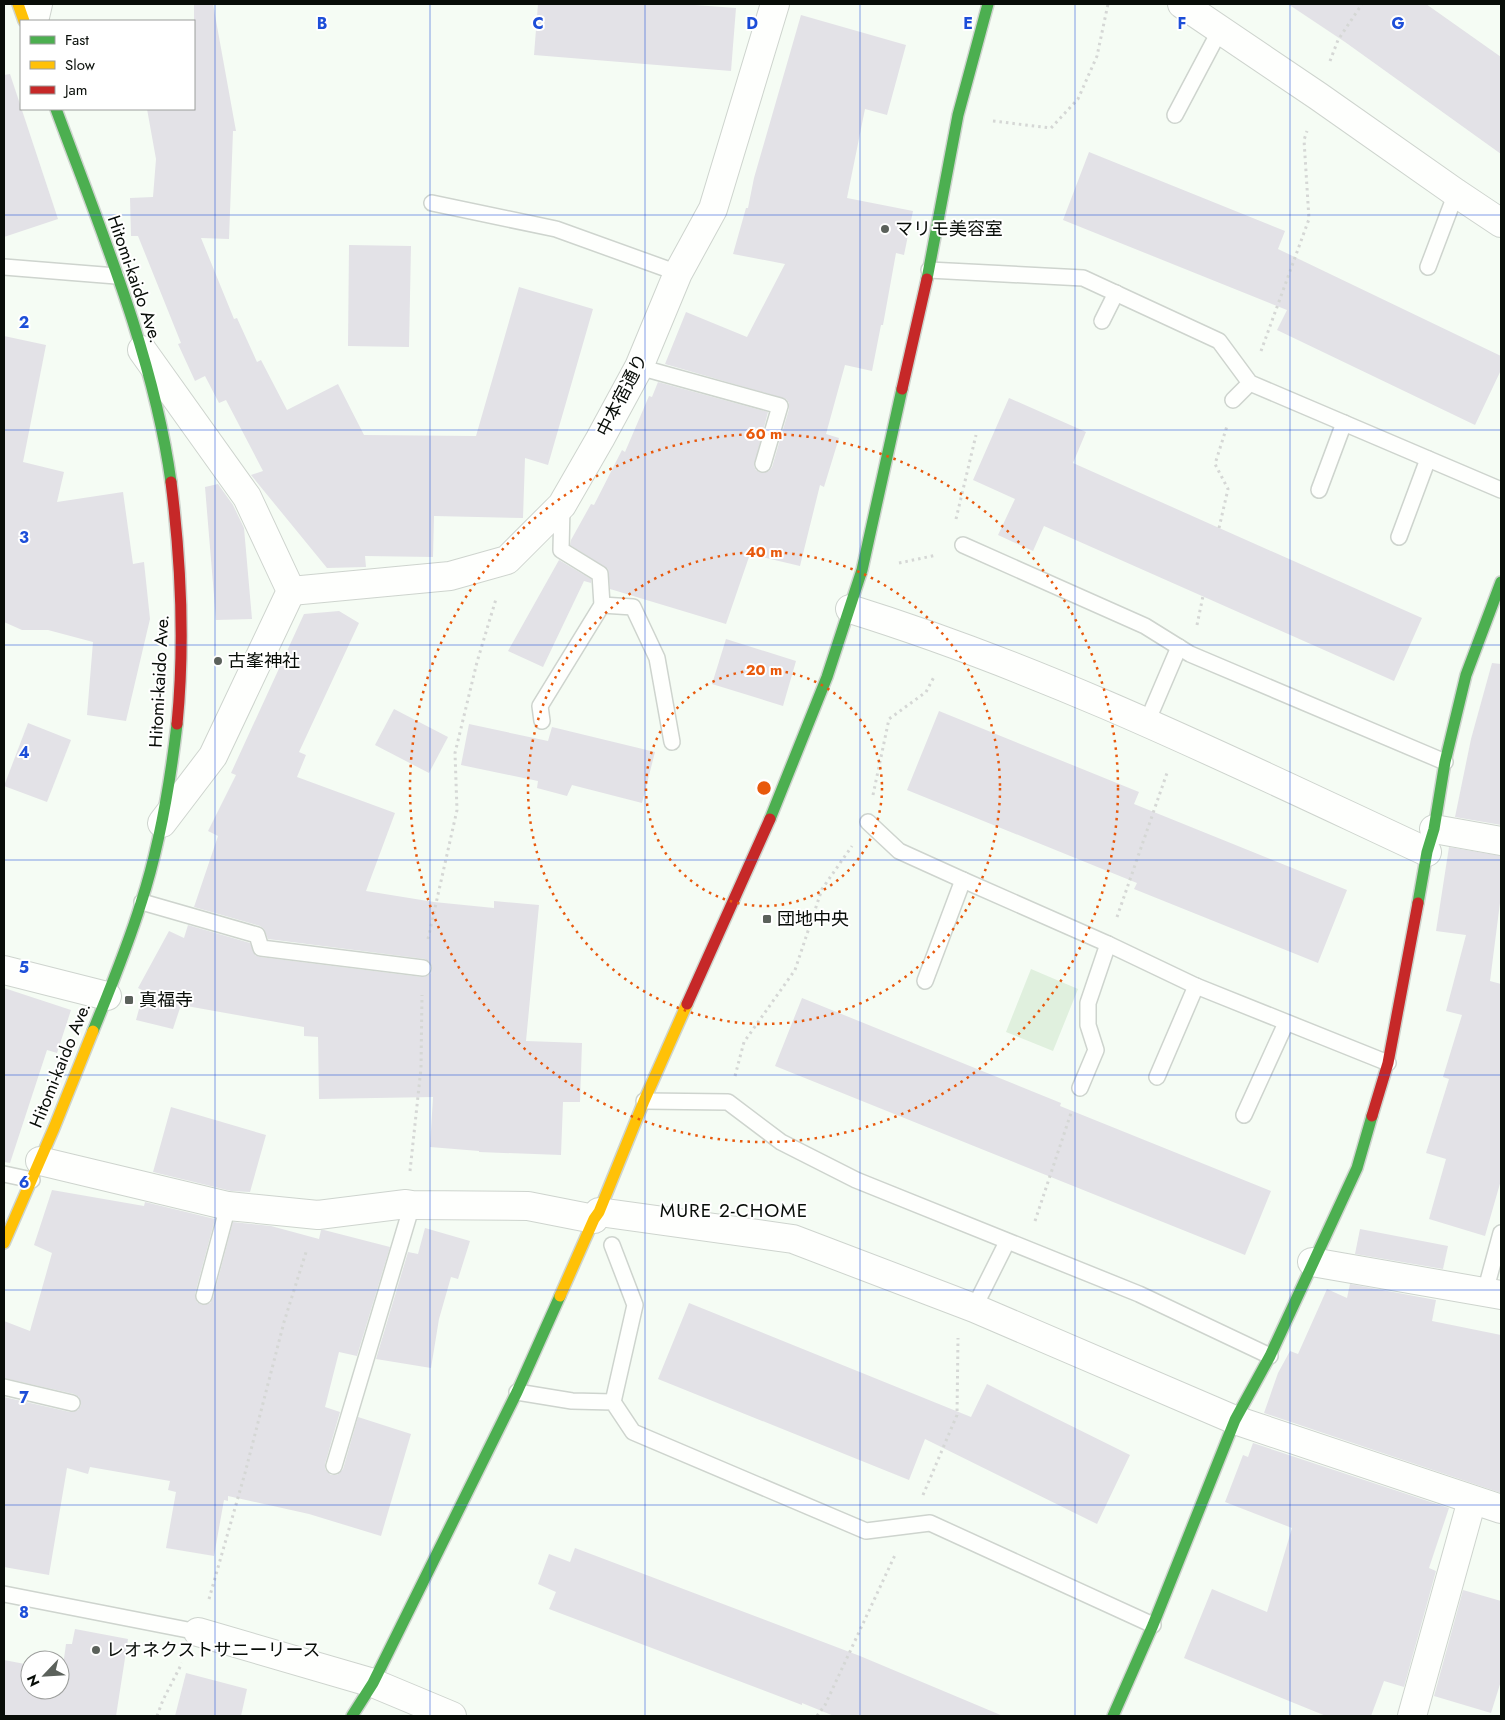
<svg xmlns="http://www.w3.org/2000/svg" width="1505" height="1720" font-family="Jost,'Noto Sans JP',sans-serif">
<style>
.green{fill:#e0f0de}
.building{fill:#e3e2e7}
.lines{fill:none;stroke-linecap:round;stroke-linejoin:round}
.lane-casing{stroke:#ced4ce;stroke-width:18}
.street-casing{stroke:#ced4ce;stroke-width:30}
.fast-casing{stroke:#ced4ce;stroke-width:14}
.slow-casing{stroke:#ced4ce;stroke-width:14}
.jam-casing{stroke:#ced4ce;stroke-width:14}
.path{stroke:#d5d7d5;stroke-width:3;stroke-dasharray:2.5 4;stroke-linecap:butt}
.lane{stroke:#fefffd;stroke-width:15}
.street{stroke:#fefffd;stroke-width:28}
.fast{stroke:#4caf50;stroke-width:11}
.slow{stroke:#ffc107;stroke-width:11}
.jam{stroke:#c62828;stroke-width:11}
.grid{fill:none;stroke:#1d4ed8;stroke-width:1;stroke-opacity:0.55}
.ring{fill:none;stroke:#e8590c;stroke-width:2.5;stroke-dasharray:2.5 5}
.poi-dot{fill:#5b615b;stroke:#fff;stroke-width:2}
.labels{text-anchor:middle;stroke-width:4;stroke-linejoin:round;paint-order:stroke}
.poi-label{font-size:18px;fill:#080d08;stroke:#fff;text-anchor:start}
.street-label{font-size:18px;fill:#080d08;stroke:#fff}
.neighbourhood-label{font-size:19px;letter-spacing:1px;fill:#080d08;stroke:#fff}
.grid-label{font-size:16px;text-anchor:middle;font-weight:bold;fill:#1d4ed8;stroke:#fff;stroke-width:4;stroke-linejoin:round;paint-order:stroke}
.centre{fill:#e8590c;stroke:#fff;stroke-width:2.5}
.ring-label{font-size:15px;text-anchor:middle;font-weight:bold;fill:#e8590c;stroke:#fff;stroke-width:4;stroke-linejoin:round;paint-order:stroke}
</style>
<rect width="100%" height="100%" fill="#f5fcf4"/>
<!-- green -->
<path class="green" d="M1031 969 1078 989 1053 1051 1006 1032Z"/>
<!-- building -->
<g class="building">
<path d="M194 4H213L236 131H233L229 239 201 238 234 319 237 318 257 362 261 360 287 410 338 384 364 435 476 436 519 287 593 309 548 465 525 458 523 518 434 516 433 557 365 556 366 567 327 568 251 475 263 471 226 400 219 403 205 376 195 381 178 344 181 343 138 236H131L130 198 153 197 156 159 147 109H194Z"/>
<path d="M538 4H681L736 8 731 71 534 55Z"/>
<path d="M1288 4H1426L1501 57V154L1345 42Z"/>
<path d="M801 15 906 45 887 115 865 109 847 198 913 211 904 255 896 253 883 325H881L872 371 845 365 826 434 839 438 824 487 820 485 800 566 750 554 726 624 610 589 608 569 570 545 571 540 591 504 594 505 622 450 625 452 649 396 652 397 658 382 768 412 754 466 756 470 761 473 769 471 772 467 789 409V403L786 399 665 364 686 312 747 337 785 264 733 254 746 208H748L754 178Z"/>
<path d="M10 74 58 219 4 237V75Z"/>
<path d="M1089 152 1285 231 1278 249 1501 356V370L1475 425 1277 330 1287 310 1063 220Z"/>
<path d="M349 245 411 246 409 347 348 346Z"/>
<path d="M4 336 46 345 23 462 64 472 57 502 123 492 133 564 144 562 150 619 126 721 87 715 93 642 48 630H22L4 622Z"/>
<path d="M1009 398 1086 432 1073 463 1422 618 1394 681 1044 526 1033 551 998 535 1015 499 973 480Z"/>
<path d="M218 484 233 505 244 528 252 619 216 620 205 487Z"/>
<path d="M559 560 591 579V583L584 581 543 667 508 651Z"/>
<path d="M339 611 359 623 299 752 306 755 297 777 395 813 366 891 434 902 494 908V901L539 905 526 1041 582 1043 580 1102H563L561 1155 479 1152V1151L430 1147 433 1097 319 1099 318 1037 304 1036V1027L181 1005 173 1029 136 1020 144 991 138 988 169 931 184 938 188 925 250 943 255 955 260 957 422 977 427 976 431 973V964L425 959 268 939 264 929 260 926 194 907 218 836 208 831 236 775 231 773 304 614Z"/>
<path d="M726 639 796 661 783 706 712 684Z"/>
<path d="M1492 663 1501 664V825L1455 817 1471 739Z"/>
<path d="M394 709 448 737 429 773 375 745Z"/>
<path d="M939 711 1139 792 1134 804 1347 890 1318 963 1134 889 1137 883 907 790Z"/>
<path d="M28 723 71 740 47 802 4 786Z"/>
<path d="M469 724 548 741 552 727 655 752 642 803 572 785 567 796 537 788 538 781 461 765Z"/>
<path d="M1449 847 1501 856V895L1490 981 1501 984V1180L1485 1236 1429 1219 1446 1159 1426 1153 1449 1079 1443 1077 1462 1015 1446 1011 1466 935 1436 931Z"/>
<path d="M4 988 71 1010 57 1053 47 1050 10 1163 4 1162Z"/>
<path d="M802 998 1061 1103 1060 1106 1271 1191 1245 1255 775 1066Z"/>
<path d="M171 1107 266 1135 250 1192 231 1191 153 1172Z"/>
<path d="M52 1190 144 1206 145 1202 215 1219 195 1294 197 1302 202 1305 210 1303 213 1298 233 1222 271 1226 319 1239 321 1230H324L390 1247 357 1356 339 1352 325 1407 340 1412 325 1464V1469L331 1475H337L343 1469 358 1417 411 1434 381 1536 309 1514 228 1496V1501L224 1500 214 1556 166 1548 176 1492 168 1490 170 1481 90 1467 88 1474 67 1468 49 1575 4 1567V1397L70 1412 78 1410 81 1405 79 1397 74 1394 4 1378V1321L30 1331 52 1253 34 1245Z"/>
<path d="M425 1228 470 1241 458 1279 451 1277 439 1319 431 1368 376 1359 408 1252 418 1254Z"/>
<path d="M1360 1229 1448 1246 1443 1269 1355 1254Z"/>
<path d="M1350 1284 1436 1300 1432 1321 1501 1335V1493L1264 1413 1278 1373 1290 1351 1298 1354 1327 1289 1347 1298Z"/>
<path d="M689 1303 971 1417 987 1384 1130 1455 1097 1524 925 1439 909 1480 658 1379Z"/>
<path d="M1253 1443 1449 1508 1429 1568 1436 1571 1404 1687 1384 1681 1371 1716H1326L1184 1658 1212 1589 1267 1612 1292 1528 1225 1502 1243 1455 1248 1457Z"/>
<path d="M575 1548 860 1656 1003 1716H834L802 1703V1705L549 1609 556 1592 538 1584 549 1554 570 1562Z"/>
<path d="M1463 1590 1501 1601V1681L1491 1713 1434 1696Z"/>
<path d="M75 1629 128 1639 116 1716H4V1660L30 1665V1690H60V1672L62 1673 66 1644H72Z"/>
<path d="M186 1673 247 1689 241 1716H175Z"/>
</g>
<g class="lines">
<defs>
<g id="lane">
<path d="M1175 115 1220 30"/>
<path d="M432 203 556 229 678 273"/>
<path d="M4 267 116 276"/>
<path d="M1428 267 1456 193"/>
<path d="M929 270 1083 278 1219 341 1250 383 1501 490"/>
<path d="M1102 321 1116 293"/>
<path d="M639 367 780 406 763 464"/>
<path d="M1233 400 1250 383"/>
<path d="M1319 490 1344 423"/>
<path d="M1399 537 1428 459"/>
<path d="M963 545 1145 626 1190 654 1445 762"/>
<path d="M602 605 633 607 657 658 672 742"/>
<path d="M542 721 540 706 602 605 600 574 561 550 562 506"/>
<path d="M1147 722 1179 647"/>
<path d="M868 822 899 851 963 880 1108 944 1196 986 1388 1063"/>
<path d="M142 902 257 935 261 948 423 968"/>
<path d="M925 981 963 880"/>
<path d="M1157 1077 1196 986"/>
<path d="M1080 1088 1096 1050 1088 1025V1003L1108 944"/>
<path d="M644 1101 728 1102 781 1142 856 1180 1139 1294 1270 1356"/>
<path d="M1244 1115 1286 1023"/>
<path d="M4 1174 32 1180"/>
<path d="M612 1245 635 1305 613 1402"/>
<path d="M1485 1292 1501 1233"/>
<path d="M204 1296 228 1206"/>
<path d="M974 1308 1007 1242"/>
<path d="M4 1387 72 1403"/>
<path d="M517 1392 572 1401 613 1402 633 1432 866 1531 930 1523 1153 1625"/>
<path d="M334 1466 412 1205"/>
<path d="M4 1594 198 1632"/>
</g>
<g id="street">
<path d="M1182 4 1318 96 1456 193 1501 223"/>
<path d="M34 21 38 4"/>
<path d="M142 350 247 497 291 591 213 756 162 823"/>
<path d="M291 591 450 576 507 560 562 505 600 439 639 367 678 273 713 209 775 4"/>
<path d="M850 609C1050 671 1238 764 1427 852"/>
<path d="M1434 829 1501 841"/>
<path d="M4 970 107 996"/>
<path d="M40 1161 228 1206 318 1215 406 1204 412 1205 528 1206 594 1219"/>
<path d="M599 1212 793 1239 974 1308 1235 1420 1501 1509"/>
<path d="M1312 1262 1501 1295"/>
<path d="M198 1632 373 1683 452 1716"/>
<path d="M1412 1716 1472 1500"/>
</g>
<g id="fast">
<path d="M56 109C100 228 154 357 171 482"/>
<path d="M927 279 958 115 988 4"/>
<path d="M770 819 827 677 862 570 902 389"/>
<path d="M1418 903 1427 852 1434 829 1445 762 1466 675 1501 582"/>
<path d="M93 1031C110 989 128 946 141 903 160 845 170 784 177 724"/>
<path d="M352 1716 373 1683 517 1392 560 1296"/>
<path d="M1113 1716 1153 1625 1235 1420 1270 1356 1357 1168 1372 1116"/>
</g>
<g id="slow">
<path d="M18 4 24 21"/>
<path d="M4 1243 54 1128 93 1031"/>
<path d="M560 1296 594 1219 599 1212 644 1101 687 1004"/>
</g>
<g id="jam">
<path d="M902 389 927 279"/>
<path d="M171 482C181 562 185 643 177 724"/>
<path d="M687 1004 770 819"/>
<path d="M1372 1116 1388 1063 1418 903"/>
</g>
</defs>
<!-- lane casing -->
<use href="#lane" class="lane-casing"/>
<!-- street casing -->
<use href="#street" class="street-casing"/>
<!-- fast casing -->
<use href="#fast" class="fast-casing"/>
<!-- slow casing -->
<use href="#slow" class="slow-casing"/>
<!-- jam casing -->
<use href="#jam" class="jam-casing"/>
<!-- path -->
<g class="path">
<path d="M1330 61 1338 40 1362 4"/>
<path d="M993 121 1051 128 1078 99 1097 56 1108 4"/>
<path d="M1261 351 1309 219 1304 140 1307 131"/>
<path d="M956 519 976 435"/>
<path d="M1219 528 1228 489 1215 464 1227 426"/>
<path d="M899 563 937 555"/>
<path d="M1197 625 1203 596"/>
<path d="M873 795 889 719 926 692 935 675"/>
<path d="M1117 917 1168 770"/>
<path d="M428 939 457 810 455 753 477 662 496 599"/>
<path d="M735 1076 744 1042 795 970 822 889 852 846"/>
<path d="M410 1171 421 1068 422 995"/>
<path d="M1035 1221 1071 1113"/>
<path d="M923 1495 957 1415 958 1338"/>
<path d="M209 1599 245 1473 284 1322 307 1249"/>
<path d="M157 1716 163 1700 182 1663"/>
<path d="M817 1716 825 1705 895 1555"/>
</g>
<!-- lane -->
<use href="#lane" class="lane"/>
<!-- street -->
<use href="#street" class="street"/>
<!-- fast -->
<use href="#fast" class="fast"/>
<!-- slow -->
<use href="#slow" class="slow"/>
<!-- jam -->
<use href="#jam" class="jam"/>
</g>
<!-- grid -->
<path class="grid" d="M215 4V1716M430 4V1716M645 4V1716M860 4V1716M1075 4V1716M1290 4V1716M4 215H1501M4 430H1501M4 645H1501M4 860H1501M4 1075H1501M4 1290H1501M4 1505H1501"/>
<!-- distance rings -->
<g class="ring">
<circle cx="764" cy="788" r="118"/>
<circle cx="764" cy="788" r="236"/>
<circle cx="764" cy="788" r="354"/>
</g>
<!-- markers -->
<g class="poi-dot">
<circle cx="885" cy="229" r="5"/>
<circle cx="218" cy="661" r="5"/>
<rect x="762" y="914" width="10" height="10" rx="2.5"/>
<rect x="124" y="995" width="10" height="10" rx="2.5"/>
<circle cx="96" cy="1650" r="5"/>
</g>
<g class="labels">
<!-- poi labels -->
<g class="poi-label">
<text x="895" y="235">マリモ美容室</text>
<text x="228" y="667">古峯神社</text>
<text x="777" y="925">団地中央</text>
<text x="139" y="1006">真福寺</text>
<text x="106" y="1656">レオネクストサニーリース</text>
</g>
<!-- street labels -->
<g class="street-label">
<text transform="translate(135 279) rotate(71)" y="6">Hitomi-kaido Ave.</text>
<text transform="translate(622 395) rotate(-63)" y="6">中本宿通り</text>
<text transform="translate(159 681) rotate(-87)" y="6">Hitomi-kaido Ave.</text>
<text transform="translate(60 1065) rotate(-68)" y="6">Hitomi-kaido Ave.</text>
</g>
<!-- neighbourhood labels -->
<g class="neighbourhood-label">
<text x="734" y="1217">MURE 2-CHOME</text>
</g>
</g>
<g class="grid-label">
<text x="322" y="29">B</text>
<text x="538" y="29">C</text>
<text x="752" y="29">D</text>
<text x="968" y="29">E</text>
<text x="1182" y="29">F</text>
<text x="1398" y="29">G</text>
<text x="24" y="328">2</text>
<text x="24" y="543">3</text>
<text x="24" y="758">4</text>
<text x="24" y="973">5</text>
<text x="24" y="1188">6</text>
<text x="24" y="1403">7</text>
<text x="24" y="1618">8</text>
</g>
<circle cx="764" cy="788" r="8" class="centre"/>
<g class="ring-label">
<text x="764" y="439">60 m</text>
<text x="764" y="557">40 m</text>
<text x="764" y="675">20 m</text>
</g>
<!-- border -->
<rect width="1505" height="1720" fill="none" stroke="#080d08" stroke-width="10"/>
<!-- legend -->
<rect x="20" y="20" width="175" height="90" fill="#ffffff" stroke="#9c9e9c"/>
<rect x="30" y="36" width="25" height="8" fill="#4caf50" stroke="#9c9e9c"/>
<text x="65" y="45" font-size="15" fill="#080d08">Fast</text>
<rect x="30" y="61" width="25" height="8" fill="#ffc107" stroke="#9c9e9c"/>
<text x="65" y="70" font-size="15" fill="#080d08">Slow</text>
<rect x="30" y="86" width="25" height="8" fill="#c62828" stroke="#9c9e9c"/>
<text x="65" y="95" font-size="15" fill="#080d08">Jam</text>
<!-- north arrow -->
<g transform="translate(45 1675) rotate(245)"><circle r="24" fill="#ffffff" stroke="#9c9e9c"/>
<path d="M0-4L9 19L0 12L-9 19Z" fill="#5b615b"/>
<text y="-8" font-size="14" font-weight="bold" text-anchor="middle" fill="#080d08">N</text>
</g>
</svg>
